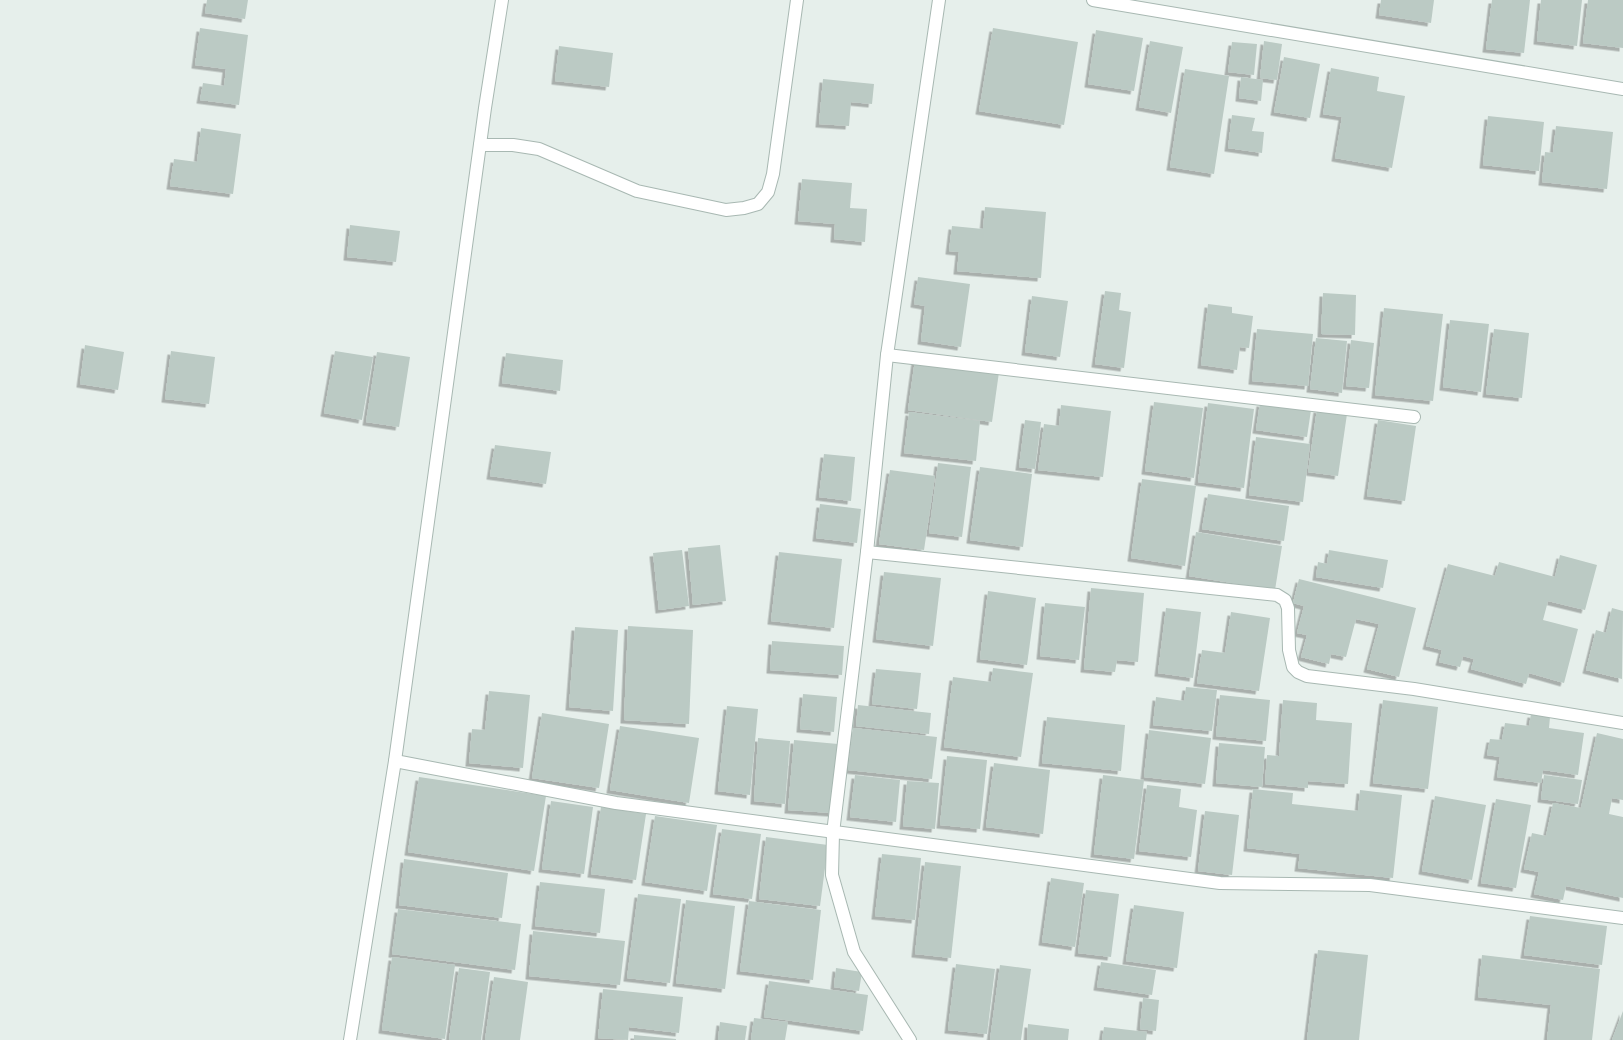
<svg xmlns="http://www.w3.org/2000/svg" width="1623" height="1040" font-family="'Varela Round',sans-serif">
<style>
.building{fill:#bbcac4;filter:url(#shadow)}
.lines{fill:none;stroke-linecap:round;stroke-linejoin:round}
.minor-casing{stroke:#a8b8b2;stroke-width:14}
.minor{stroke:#fff;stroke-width:12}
</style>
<defs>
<filter id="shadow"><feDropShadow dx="-3.5" dy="3.5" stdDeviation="0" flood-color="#0004"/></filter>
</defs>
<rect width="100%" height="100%" fill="#e6efeb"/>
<!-- building -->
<g class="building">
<path d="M207 0H248L245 19 205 13Z"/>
<path d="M1381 0H1434L1431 23 1379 15Z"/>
<path d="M1492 0H1530L1524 53 1486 49Z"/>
<path d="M1541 0H1582L1577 46 1537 41Z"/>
<path d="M1588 0H1623V48L1583 43Z"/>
<path d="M200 28 248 35 239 105 200 100 203 83 224 86 226 69 195 65Z"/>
<path d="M993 28 1078 42 1064 125 979 111Z"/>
<path d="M1096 30 1143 38 1134 91 1088 84Z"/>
<path d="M1150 41 1183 47 1171 113 1139 107Z"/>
<path d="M1264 41 1282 44 1277 80 1260 78Z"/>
<path d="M1232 42 1257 44 1254 75 1228 72Z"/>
<path d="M559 46 613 53 609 87 555 81Z"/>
<path d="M1284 57 1320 64 1310 118 1274 112Z"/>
<path d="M1331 68 1379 77 1377 91 1405 96 1392 168 1335 158 1342 117 1323 114Z"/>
<path d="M1185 69 1229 76 1214 174 1170 167Z"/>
<path d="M1241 77 1263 80 1261 101 1239 98Z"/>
<path d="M823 79 874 84 872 104 851 102 849 126 819 124Z"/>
<path d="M1232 115 1255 118 1252 131 1264 132 1262 153 1228 148Z"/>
<path d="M1488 116 1544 122 1539 171 1483 165Z"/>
<path d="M1556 126 1613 132 1607 189 1542 182 1545 152 1553 153Z"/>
<path d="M201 128 241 134 233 194 170 186 174 159 197 162Z"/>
<path d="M802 179 852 183 850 208 867 209 865 242 834 239 835 224 798 221Z"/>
<path d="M985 207 1046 212 1041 278 957 271 959 252 949 251 952 226 983 229Z"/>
<path d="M350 225 400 231 396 262 347 257Z"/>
<path d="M918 277 970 284 961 347 921 341 925 306 914 304Z"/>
<path d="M1105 291 1121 293 1119 310 1131 312 1124 368 1095 364Z"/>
<path d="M1323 293 1356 295 1355 335 1321 334Z"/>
<path d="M1032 296 1068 301 1060 357 1025 352Z"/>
<path d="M1208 304 1232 307V313L1253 316 1249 348 1240 347 1237 370 1201 365Z"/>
<path d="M1384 308 1443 314 1433 401 1375 395Z"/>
<path d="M1450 320 1489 324 1481 392 1443 387Z"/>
<path d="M1257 329 1313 334 1308 386 1252 381Z"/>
<path d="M1494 329 1529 333 1522 398 1486 394Z"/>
<path d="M1316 338 1347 341 1342 393 1310 389Z"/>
<path d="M1351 340 1374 343 1369 388 1346 386Z"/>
<path d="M85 345 124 352 118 390 80 384Z"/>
<path d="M171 351 215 357 209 404 165 399Z"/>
<path d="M335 351 373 357 362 420 324 413Z"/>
<path d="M377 352 410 357 399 427 366 422Z"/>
<path d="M506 353 563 360 560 391 502 383Z"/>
<path d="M915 360 999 372 992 422 908 410Z"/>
<path d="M1154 402 1203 408 1194 478 1145 471Z"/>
<path d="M1208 403 1254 409 1244 488 1198 482Z"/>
<path d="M1260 403 1311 410 1307 437 1256 430Z"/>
<path d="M1061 405 1111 411 1103 477 1038 470 1044 424 1059 426Z"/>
<path d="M1317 409 1347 414 1338 476 1308 472Z"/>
<path d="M909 412 980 421 976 461 904 453Z"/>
<path d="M1025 420 1041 422 1035 469 1019 467Z"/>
<path d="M1378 420 1416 426 1405 501 1367 496Z"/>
<path d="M1256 437 1310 444 1303 502 1249 495Z"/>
<path d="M495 445 551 452 546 484 490 476Z"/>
<path d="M824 454 855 457 851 501 819 497Z"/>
<path d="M938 463 971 467 962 537 929 533Z"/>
<path d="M980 467 1032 474 1023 547 970 540Z"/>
<path d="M890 470 935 476 924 550 879 544Z"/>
<path d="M1142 479 1196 486 1185 566 1131 558Z"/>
<path d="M1208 494 1289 506 1284 541 1202 529Z"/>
<path d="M820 504 861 509 857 543 816 538Z"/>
<path d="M1196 532 1282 546 1275 590 1189 576Z"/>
<path d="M720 545 726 601 693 605 688 548Z"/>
<path d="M682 550 689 606 659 610 653 553Z"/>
<path d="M1329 550 1388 560 1383 588 1316 577 1318 562 1327 564Z"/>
<path d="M779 552 842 559 834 628 771 621Z"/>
<path d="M1560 555 1597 565 1585 610 1548 601 1543 620 1578 629 1564 683 1529 673 1526 684 1471 669 1474 659 1463 656 1460 667 1439 662 1442 650 1426 646 1448 564 1495 576 1499 562 1555 577Z"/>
<path d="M884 572 941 578 933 646 876 639Z"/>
<path d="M1299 579 1416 608 1399 677 1367 669 1379 624 1356 619 1346 657 1331 654 1329 664 1301 657 1307 635 1297 633 1304 606 1293 603Z"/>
<path d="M1091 588 1144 593 1138 662 1117 660 1115 672 1084 669Z"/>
<path d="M988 591 1036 598 1027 665 980 659Z"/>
<path d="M1045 603 1085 607 1079 660 1040 656Z"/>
<path d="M1166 608 1201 612 1193 678 1158 673Z"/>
<path d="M1612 608 1623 611 1622 679 1586 670 1596 630 1606 633Z"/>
<path d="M1231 612 1270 618 1259 691 1197 683 1202 650 1225 653Z"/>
<path d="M628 626 693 630 689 724 624 720Z"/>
<path d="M575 627 618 630 613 711 569 707Z"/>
<path d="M772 641 844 646 842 675 770 670Z"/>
<path d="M993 668 1033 673 1021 757 944 747 953 677 991 682Z"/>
<path d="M876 669 921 673 917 709 872 704Z"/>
<path d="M1186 687 1217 690 1212 731 1153 725 1156 697 1184 701Z"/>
<path d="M489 691 530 695 523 768 469 763 472 729 485 730Z"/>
<path d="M803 694 837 697 834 732 800 729Z"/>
<path d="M1220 695 1270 700 1266 741 1216 736Z"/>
<path d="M1283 700 1317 703 1316 720 1352 723 1348 784 1308 781V788L1265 784 1267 755 1279 756Z"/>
<path d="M1383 700 1438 707 1428 789 1373 783Z"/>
<path d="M858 705 931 713 929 734 856 726Z"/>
<path d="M727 706 758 709 750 795 718 791Z"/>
<path d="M542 713 609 724 599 788 532 778Z"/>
<path d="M1531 714 1550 717 1549 728 1584 733 1578 775 1543 770 1541 783 1497 777 1500 757 1487 755 1490 739 1502 740 1505 723 1529 726Z"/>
<path d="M1047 717 1125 725 1121 771 1042 763Z"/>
<path d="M620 726 699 738 689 803 610 790Z"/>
<path d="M853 728 937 737 932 779 848 770Z"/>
<path d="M1149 730 1211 738 1205 784 1144 777Z"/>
<path d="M1597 733 1623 739V800L1612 798 1609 814 1623 817V898L1566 886 1563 900 1534 894 1539 872 1524 869 1532 833 1546 836 1553 803 1581 808Z"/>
<path d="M758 738 790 741 785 804 754 801Z"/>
<path d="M794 740 838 744 832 813 788 810Z"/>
<path d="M1219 743 1265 747 1262 787 1216 783Z"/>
<path d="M947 756 987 760 980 829 940 825Z"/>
<path d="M994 763 1050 770 1043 834 986 827Z"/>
<path d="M855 775 900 780 896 822 850 817Z"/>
<path d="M1103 775 1144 780 1134 859 1094 854Z"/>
<path d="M1544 775 1582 780 1578 804 1541 799Z"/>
<path d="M419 777 546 796 534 871 408 852Z"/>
<path d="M907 781 939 783 935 829 903 826Z"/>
<path d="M1147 785 1181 789 1179 807 1197 810 1191 857 1139 851Z"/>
<path d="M1253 789 1293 793 1292 804 1358 811 1360 790 1402 795 1393 878 1298 868 1300 854 1247 848Z"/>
<path d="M1435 796 1486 805 1472 880 1422 871Z"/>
<path d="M1496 799 1531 805 1516 888 1481 883Z"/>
<path d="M551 801 593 807 584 874 542 869Z"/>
<path d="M601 807 646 814 636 880 591 874Z"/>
<path d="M1205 811 1239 815 1232 875 1198 871Z"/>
<path d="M655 816 717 825 707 891 645 882Z"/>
<path d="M722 829 761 834 752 899 713 894Z"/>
<path d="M766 837 828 845 820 906 759 899Z"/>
<path d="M882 854 921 858 915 920 875 916Z"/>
<path d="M404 859 508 873 502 918 399 905Z"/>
<path d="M925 862 961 866 951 958 915 954Z"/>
<path d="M1051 878 1084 883 1075 947 1042 942Z"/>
<path d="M540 882 605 889 600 933 535 926Z"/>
<path d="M1086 890 1119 894 1111 957 1078 953Z"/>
<path d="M638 894 681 899 670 983 627 978Z"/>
<path d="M686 900 735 906 725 989 676 983Z"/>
<path d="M749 901 821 910 813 980 740 971Z"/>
<path d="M1134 905 1184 912 1177 968 1126 961Z"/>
<path d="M398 909 521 924 515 970 392 954Z"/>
<path d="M1530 916 1607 926 1602 965 1524 955Z"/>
<path d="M533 931 625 941 620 985 529 976Z"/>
<path d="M1318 950 1368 955 1359 1040H1307Z"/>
<path d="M1482 955 1600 969 1592 1040H1547L1551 1005 1478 997Z"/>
<path d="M392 957 455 965 445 1039 382 1030Z"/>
<path d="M1101 962 1156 970 1152 995 1097 987Z"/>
<path d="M956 964 995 969 987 1034 948 1030Z"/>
<path d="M1000 965 1031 969 1021 1040H990Z"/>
<path d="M459 968 490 972 481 1040H449Z"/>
<path d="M836 968 862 972 859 991 834 987Z"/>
<path d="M494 977 528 982 520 1040H485Z"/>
<path d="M769 981 868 995 863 1031 764 1017Z"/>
<path d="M603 989 683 997 679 1033 629 1027 628 1040 598 1038Z"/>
<path d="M1143 998 1159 1000 1156 1031 1140 1029Z"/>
<path d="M1623 1011V1040H1612Z"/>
<path d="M754 1018 788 1022 785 1040H751Z"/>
<path d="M720 1022 747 1026 745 1040H718Z"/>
<path d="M1028 1024 1069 1029 1068 1040H1027Z"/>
<path d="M1104 1027 1147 1032 1146 1040H1102Z"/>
<path d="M634 1035 676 1039V1040H634Z"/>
</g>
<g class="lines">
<defs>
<g id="minor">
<path d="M1093 0 1623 89"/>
<path d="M480 145H513L539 149 637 191 726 210 744 208 758 204 768 192 773 174 797 0"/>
<path d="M887 355 1414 417"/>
<path d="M867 552 1277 595 1285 600 1288 608 1289 650 1293 667 1298 672 1307 676 1414 689 1623 723"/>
<path d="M395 761 616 803 1220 883 1370 885 1623 918"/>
<path d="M350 1040 395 761 485 108 502 0"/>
<path d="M910 1040 854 952 832 875 833 833 867 552 887 355 939 0"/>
</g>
</defs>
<!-- minor casing -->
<use href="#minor" class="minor-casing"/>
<!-- minor -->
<use href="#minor" class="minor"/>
</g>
</svg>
